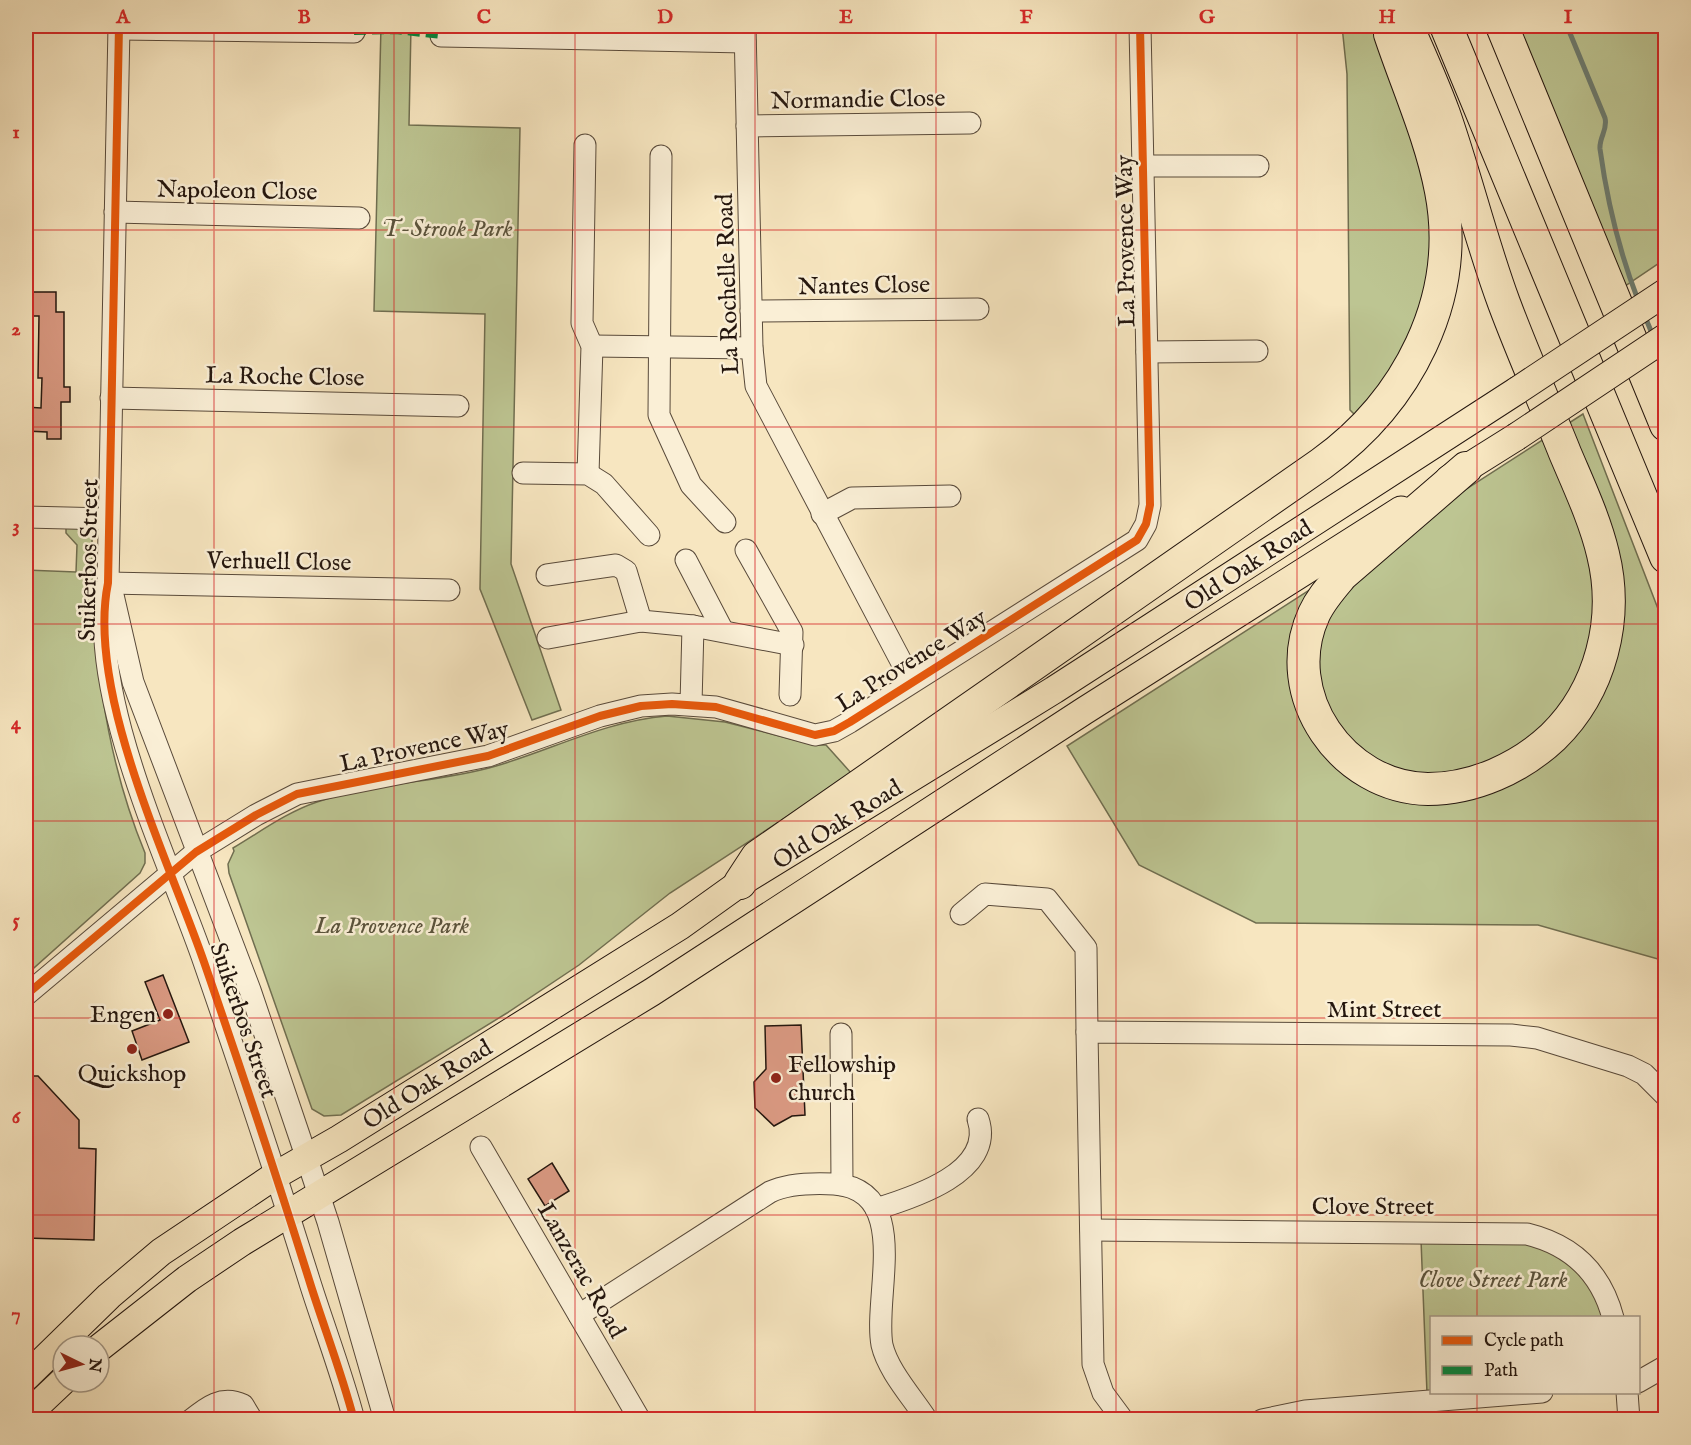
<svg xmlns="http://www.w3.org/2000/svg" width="1691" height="1445" font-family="'IM FELL English',serif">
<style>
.green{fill:#bdc592;stroke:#706e50;stroke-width:1.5}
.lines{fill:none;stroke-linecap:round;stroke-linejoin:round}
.stream{stroke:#6d7c70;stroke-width:5}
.building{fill:#db9a83;stroke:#24160e;stroke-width:1.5}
.minor-casing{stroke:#594a3a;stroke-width:23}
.major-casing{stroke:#24160e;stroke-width:29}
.highway-casing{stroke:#24160e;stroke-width:34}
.minor{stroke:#faefd6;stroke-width:21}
.major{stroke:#f7e6c0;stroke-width:27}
.highway{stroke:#f7e6c0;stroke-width:32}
.major-bridge-casing{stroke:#24160e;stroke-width:29;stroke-linecap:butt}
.major-bridge{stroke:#f7e6c0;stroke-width:27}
.quiet{stroke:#00873e;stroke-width:6;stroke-dasharray:12 6;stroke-linecap:butt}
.cycleway-casing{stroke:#faefd6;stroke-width:11}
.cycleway{stroke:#e8590c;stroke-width:8}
.grid{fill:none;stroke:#d62828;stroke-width:1.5;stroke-opacity:0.55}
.poi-dot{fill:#8f2418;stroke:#faefd6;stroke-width:2}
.labels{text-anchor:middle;stroke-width:5;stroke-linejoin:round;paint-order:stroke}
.street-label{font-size:24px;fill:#24160e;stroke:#faefd6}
.park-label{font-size:24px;font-style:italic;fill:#5a533c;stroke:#faefd6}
.poi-label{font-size:24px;fill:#24160e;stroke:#faefd6;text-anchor:end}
.neatline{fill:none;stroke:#d62828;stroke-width:2}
.grid-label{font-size:20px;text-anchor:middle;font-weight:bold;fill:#d62828}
</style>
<rect width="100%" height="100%" fill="#f7e6c0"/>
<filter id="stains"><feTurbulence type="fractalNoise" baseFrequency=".00333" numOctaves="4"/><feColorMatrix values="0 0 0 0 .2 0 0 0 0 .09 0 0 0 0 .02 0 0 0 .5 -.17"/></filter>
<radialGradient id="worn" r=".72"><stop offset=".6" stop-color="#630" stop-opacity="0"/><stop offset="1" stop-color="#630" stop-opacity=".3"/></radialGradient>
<!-- green -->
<g class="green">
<path d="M381 26H411L409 125 520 128 511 564 561 710 532 720 480 589 485 314 374 311Z"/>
<path d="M1342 26H1376L1425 172 1434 250 1419 325 1359 419 1350 410 1347 74Z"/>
<path d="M1514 26H1665V259L1622 288Z"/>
<path d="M1583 414 1665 627V961L1538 925 1256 923 1139 865 1067 746Z"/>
<path d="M66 526 83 527 92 537C92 645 103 751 145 853V863L140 873 26 975V570L76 572 77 545 66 533Z"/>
<path d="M667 716 725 722 814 745H826L852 774 670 893 579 965 507 1013 341 1115 324 1116 312 1109 229 873 228 864 234 851 233 848C260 832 287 812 317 802 374 782 438 783 496 766 554 749 606 721 667 716Z"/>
<path d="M1421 1240C1474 1240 1545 1230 1584 1276 1593 1287 1598 1305 1605 1317L1432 1318V1392L1427 1393Z"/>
</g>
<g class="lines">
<!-- stream -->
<g class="stream">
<path d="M1567 26 1605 118C1608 130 1599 137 1600 149 1607 200 1619 251 1638 300"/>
<path d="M1644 314 1653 336"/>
<path d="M1659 351 1666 368"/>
</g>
</g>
<!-- building -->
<g class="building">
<path d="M26 292H56V312H64V387H70V402H61V439H47V432L26 431V407L41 408 42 378H38L39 316H26Z"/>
<path d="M163 975 189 1042 142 1060 132 1031 160 1020 145 982Z"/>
<path d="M801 1025 805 1115 792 1116 774 1126 755 1108 754 1082 766 1069 765 1026Z"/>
<path d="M26 1076H38L79 1120V1148L96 1149 94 1240 26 1238Z"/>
<path d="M552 1163 569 1191 545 1206 528 1179Z"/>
</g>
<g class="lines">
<defs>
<g id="minor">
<path d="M119 26 108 583C86 692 168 858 204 962 241 1069 277 1177 311 1286 325 1330 342 1374 354 1420"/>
<path d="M745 26 752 348 756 386 912 682"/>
<path d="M119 29 354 32"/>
<path d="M441 36 745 42"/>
<path d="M747 126 970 123"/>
<path d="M585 145 582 323 592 346 588 474"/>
<path d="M661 156 659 415 691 485 725 522"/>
<path d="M1143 166H1258"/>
<path d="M115 212 359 218"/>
<path d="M751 311 978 309"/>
<path d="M592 346 752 348"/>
<path d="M1147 352 1257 351"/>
<path d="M111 398 458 406"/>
<path d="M523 473 588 474 604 484 649 535"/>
<path d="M822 514 852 498 950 496"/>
<path d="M26 517 108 519"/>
<path d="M746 550 792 632 790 695"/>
<path d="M686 560 723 631"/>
<path d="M547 575 616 565 626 571 641 621"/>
<path d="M108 583 449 590"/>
<path d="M113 595 133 682 250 990 299 1135 328 1222 385 1420"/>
<path d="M548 638 641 621 693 626 793 645"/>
<path d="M691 704 693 626"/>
<path d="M961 914 985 894 1047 899 1086 948 1087 1032"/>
<path d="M26 995 196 852 256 815 297 794 488 756 600 716 641 706 672 704 716 707 815 735 834 731 850 722 1137 540 1146 524 1150 505 1140 26"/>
<path d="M841 1034 842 1185"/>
<path d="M481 1147 640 1420"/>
<path d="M876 1209C912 1198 996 1172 978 1119"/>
<path d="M1091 1230 1527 1234C1572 1245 1601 1272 1613 1318"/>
<path d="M579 1315 770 1192C789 1183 814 1183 834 1184 913 1190 873 1295 882 1345 888 1371 913 1398 927 1420"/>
<path d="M1638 1382 1666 1366"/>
<path d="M1627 1392 1629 1420"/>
<path d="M191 1420C207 1407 222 1395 243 1405L252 1420"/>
<path d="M1123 1420 1103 1393 1093 1364 1087 1032 1511 1035 1537 1038 1628 1066 1644 1074 1666 1096"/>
<path d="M1262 1420 1305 1411 1542 1392"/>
</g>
<g id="major">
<path d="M1449 479 1516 437"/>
<path d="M99 1348 187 1279 242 1242 652 992 1084 711 1401 510"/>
<path d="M26 1377 109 1296 161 1252 276 1175 339 1139 680 926 740 883 1054 690 1518 390"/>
<path d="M26 1416 63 1381"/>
</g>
<g id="highway">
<path d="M1407 26C1420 55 1433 84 1444 114 1466 177 1481 241 1504 303 1523 354 1545 403 1565 453 1579 486 1595 520 1603 554 1619 619 1601 690 1553 737 1520 768 1474 789 1428 789 1343 788 1277 695 1314 614 1321 599 1331 588 1342 575L1466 468"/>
<path d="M1446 26 1666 557"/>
<path d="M1502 26 1666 425"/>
<path d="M740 883 757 857 1321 464C1407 402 1462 299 1441 191 1431 138 1407 85 1390 34"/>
</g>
</defs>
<!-- minor casing -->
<use href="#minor" class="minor-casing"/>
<!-- major casing -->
<use href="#major" class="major-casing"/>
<!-- highway casing -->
<use href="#highway" class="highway-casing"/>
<!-- minor -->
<use href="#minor" class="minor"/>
<!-- major -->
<use href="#major" class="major"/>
<!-- highway -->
<use href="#highway" class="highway"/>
<defs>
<g id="major-bridge">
<path d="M1518 390 1666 292"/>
<path d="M1516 437 1666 337"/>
</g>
</defs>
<!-- major-bridge casing -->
<use href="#major-bridge" class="major-bridge-casing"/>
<!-- major-bridge -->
<use href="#major-bridge" class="major-bridge"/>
<!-- quiet -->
<path class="quiet" d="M354 32 396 31 441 36"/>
<defs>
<g id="cycleway">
<path d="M119 26 108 583C86 692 168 858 204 962 241 1069 277 1177 311 1286 325 1330 342 1374 354 1420"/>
<path d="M26 995 196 852 256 815 297 794 488 756 600 716 641 706 672 704 716 707 815 735 834 731 850 722 1137 540 1146 524 1150 505 1140 26"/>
</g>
</defs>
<!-- cycleway casing -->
<use href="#cycleway" class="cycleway-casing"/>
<!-- cycleway -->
<use href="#cycleway" class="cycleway"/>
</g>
<!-- grid -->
<path class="grid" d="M214 26V1420M394 26V1420M575 26V1420M755 26V1420M936 26V1420M1116 26V1420M1297 26V1420M1477 26V1318M26 230H1666M26 427H1666M26 624H1666M26 821H1666M26 1018H1666M26 1215H1666M1477 1392V1420"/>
<!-- markers -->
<g class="poi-dot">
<circle cx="168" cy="1014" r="6"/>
<circle cx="132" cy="1049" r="6"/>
<circle cx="776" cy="1078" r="6"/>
</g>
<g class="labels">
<!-- street labels -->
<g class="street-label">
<text transform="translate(858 99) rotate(-1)" y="8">Normandie Close</text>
<text transform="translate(237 190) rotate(1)" y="8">Napoleon Close</text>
<text transform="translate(1125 241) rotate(-91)" y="8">La Provence Way</text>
<text transform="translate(727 284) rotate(-92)" y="8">La Rochelle Road</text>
<text transform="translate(864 285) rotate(-1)" y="8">Nantes Close</text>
<text transform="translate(285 376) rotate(1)" y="8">La Roche Close</text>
<text transform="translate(88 560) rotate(-89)" y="8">Suikerbos Street</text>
<text transform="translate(279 561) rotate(1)" y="8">Verhuell Close</text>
<text transform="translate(1248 565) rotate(-33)" y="8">Old Oak Road</text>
<text transform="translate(911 660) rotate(-32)" y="8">La Provence Way</text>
<text transform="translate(424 746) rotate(-12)" y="8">La Provence Way</text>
<text transform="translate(837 824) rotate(-32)" y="8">Old Oak Road</text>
<text x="1384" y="1017">Mint Street</text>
<text transform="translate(244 1020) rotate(71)" y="8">Suikerbos Street</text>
<text transform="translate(427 1084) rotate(-32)" y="8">Old Oak Road</text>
<text x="1373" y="1214">Clove Street</text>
<text transform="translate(582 1270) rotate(60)" y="8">Lanzerac Road</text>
</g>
<!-- park labels -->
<g class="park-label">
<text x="447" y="236">T-Strook Park</text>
<text x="392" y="933">La Provence Park</text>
<text x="1493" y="1287">Clove Street Park</text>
</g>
<!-- poi labels -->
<g class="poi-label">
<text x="156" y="1022">Engen</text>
<text x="788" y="1072" text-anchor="start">Fellowship<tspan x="788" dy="28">church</tspan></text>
<text x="132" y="1081" text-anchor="middle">Quickshop</text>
</g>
</g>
<!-- margin -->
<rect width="1691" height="1445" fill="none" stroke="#f7e6c0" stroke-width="66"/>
<!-- legend -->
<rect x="1430" y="1316" width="210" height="78" fill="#faefd6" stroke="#a49886" stroke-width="1.5"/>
<rect x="1442" y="1336" width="30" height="9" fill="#e8590c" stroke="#a49886" stroke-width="1.5"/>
<text x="1484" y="1346" font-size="18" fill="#24160e">Cycle path</text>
<rect x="1442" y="1366" width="30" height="9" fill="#00873e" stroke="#a49886" stroke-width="1.5"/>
<text x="1484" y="1376" font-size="18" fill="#24160e">Path</text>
<!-- north arrow -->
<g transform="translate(81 1364) rotate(95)"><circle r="28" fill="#faefd6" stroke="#a49886" stroke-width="1.5"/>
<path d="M0-4.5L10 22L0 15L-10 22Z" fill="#8f2418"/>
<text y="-9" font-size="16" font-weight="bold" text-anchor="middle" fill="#24160e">N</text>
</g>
<rect x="33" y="33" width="1625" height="1379" class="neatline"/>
<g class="grid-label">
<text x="123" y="23">A</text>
<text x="304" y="23">B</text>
<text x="484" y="23">C</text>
<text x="665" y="23">D</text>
<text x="846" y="23">E</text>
<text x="1026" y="23">F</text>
<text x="1207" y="23">G</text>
<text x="1387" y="23">H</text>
<text x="1568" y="23">I</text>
<text x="16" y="138">1</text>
<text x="16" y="335">2</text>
<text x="16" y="532">3</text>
<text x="16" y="729">4</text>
<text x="16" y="926">5</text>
<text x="16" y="1123">6</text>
<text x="16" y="1320">7</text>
</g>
<rect width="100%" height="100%" filter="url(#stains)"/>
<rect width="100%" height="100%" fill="url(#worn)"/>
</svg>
